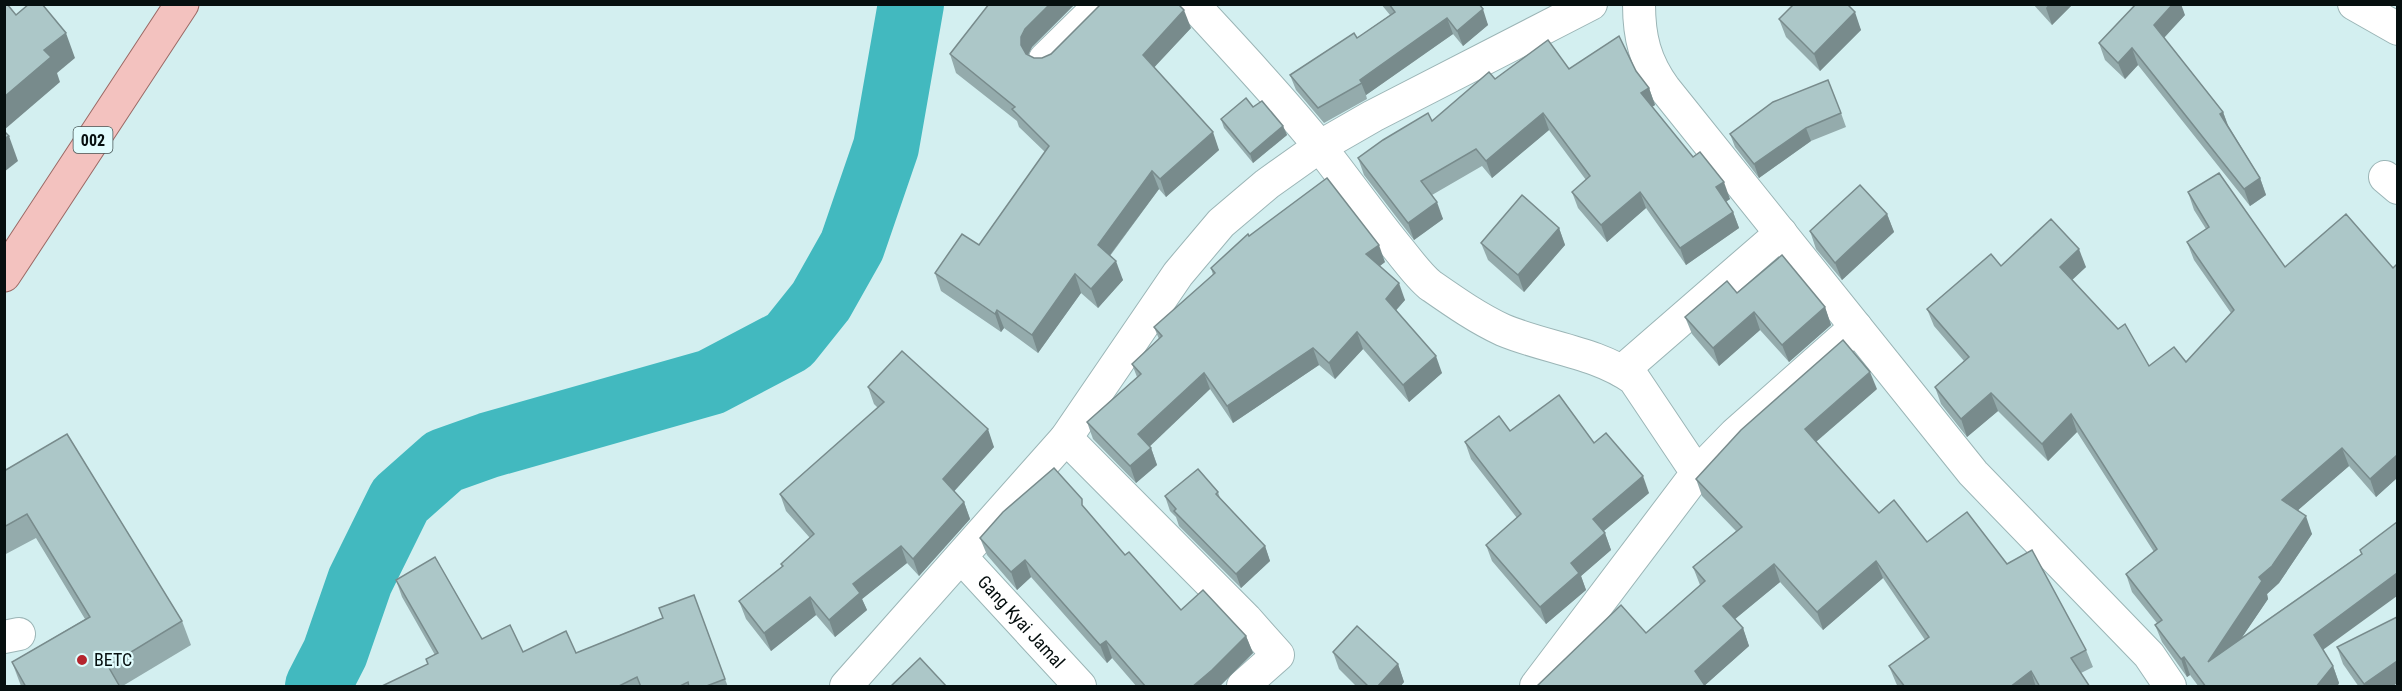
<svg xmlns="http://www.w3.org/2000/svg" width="2402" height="691" font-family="'Roboto Condensed',sans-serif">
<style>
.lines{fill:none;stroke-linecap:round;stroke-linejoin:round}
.river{stroke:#42b9bf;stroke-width:66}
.street-casing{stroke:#9bb5b6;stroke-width:34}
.primary-casing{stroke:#9b6965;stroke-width:35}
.street{stroke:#fff;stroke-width:32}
.primary{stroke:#f3c2bf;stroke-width:33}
.wall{fill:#94abac}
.shaded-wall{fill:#788b8c}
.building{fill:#acc7c8;stroke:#788b8c;stroke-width:1.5}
.poi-dot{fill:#b5252e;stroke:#e0fcfd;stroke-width:2}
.labels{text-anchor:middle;stroke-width:4.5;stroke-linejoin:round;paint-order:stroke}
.shield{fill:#e0fcfd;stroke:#475656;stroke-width:1.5}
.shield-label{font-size:16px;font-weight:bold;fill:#060f0f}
.street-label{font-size:18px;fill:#060f0f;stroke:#e0fcfd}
.poi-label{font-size:18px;fill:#060f0f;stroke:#e0fcfd;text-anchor:start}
</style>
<rect width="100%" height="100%" fill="#d3eff0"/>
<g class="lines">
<!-- river -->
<path class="river" d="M318 686 335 653 360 581 400 500 444 461 489 445 711 382 789 341 821 301 852 246 886 147 911 4"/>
<defs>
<g id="street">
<path d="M1193 4C1236 51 1280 97 1320 147 1347 181 1372 217 1400 251 1409 262 1419 276 1430 285 1453 301 1477 318 1503 330 1546 348 1596 352 1634 379L1697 473 1536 686"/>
<path d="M1639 4C1639 37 1645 62 1665 89L1973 473 2149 655 2170 686"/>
<path d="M2354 4 2398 29"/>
<path d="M1045 59 1101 4"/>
<path d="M2385 177 2398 188"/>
<path d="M1622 371 1781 233"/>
<path d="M1066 438 1246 619 1278 655 1243 686"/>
<path d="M1697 473 1735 434 1856 327"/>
<path id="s1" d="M962 558 1080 686"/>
<path d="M4 637 19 634"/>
<path d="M846 686 1066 438 1178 274 1221 223 1267 184 1319 147 1373 116 1591 4"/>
</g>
<path id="primary" d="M4 275 182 4"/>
</defs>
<!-- street casing -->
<use href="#street" class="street-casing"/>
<!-- primary casing -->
<use href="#primary" class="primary-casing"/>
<!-- street -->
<use href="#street" class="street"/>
<!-- primary -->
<use href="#primary" class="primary"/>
</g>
<!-- wall -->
<g class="wall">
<path d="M989 4H1075L1032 47 1028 55 1034 58H1042L1191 28 1154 67 1219 150 1166 197 1159 189 1110 256 1123 280 1098 308 1081 293 1038 353 1004 328 1001 332 941 291 935 273 979 245 1045 152 1019 127 1017 121 956 73 950 54Z"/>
<path d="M1381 4H1479L1488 25 1463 46 1453 34 1366 95 1367 99 1324 123 1296 90 1290 75 1357 38 1390 15Z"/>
<path d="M1790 4H1847L1861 30 1820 71 1786 37 1779 19 1792 6Z"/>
<path d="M2033 4H2073L2052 25Z"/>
<path d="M2185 15 2164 38 2223 112 2228 125 2260 178 2266 195 2250 206 2138 65 2125 79 2105 60 2099 43Z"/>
<path d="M1569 69 1636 71 1649 88 1655 105 1652 107 1693 157 1730 199 1726 202 1733 212 1739 228 1686 265 1646 208 1607 242 1578 208 1572 192 1586 180 1549 130 1492 178 1482 166 1432 195 1443 219 1414 240 1364 175 1358 158 1432 121 1495 79Z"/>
<path d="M1841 113 1846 127 1811 141 1759 178 1735 147 1730 134Z"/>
<path d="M1221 119 1283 126 1287 135 1253 163 1224 128Z"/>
<path d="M2188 192 2285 267 2393 268 2397 264V478L2376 497 2349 466 2298 510 2312 534 2279 583 2267 594 2268 599 2242 637 2361 554 2360 550 2397 522 2323 650 2333 666 2339 683 2337 687H2199L2190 675 2187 677 2162 642 2155 625 2157 623 2132 592 2126 574 2154 552 2077 432 2048 461 1998 411 1967 437 1941 404 1935 387 1964 361 1934 326 1927 309 2001 266 2086 267 2072 279 2149 366 2186 362 2231 313 2194 260 2187 242 2206 229 2194 210Z"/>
<path d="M1887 214 1894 232 1842 280 1816 249 1810 231Z"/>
<path d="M1559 228 1565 245 1524 292 1488 260 1481 243Z"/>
<path d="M1249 236 1385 262 1380 266 1405 300 1396 310 1442 373 1409 402 1363 349 1335 379 1319 365 1233 423 1210 389 1149 446 1151 448 1157 465 1136 483 1093 439 1087 422 1137 377 1132 364 1159 339 1154 327 1213 275 1211 268Z"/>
<path d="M1825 307 1831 325 1789 362 1760 330 1719 366 1692 334 1685 317Z"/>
<path d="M868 387 994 447 954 491 964 502 970 519 919 576 907 563 862 599 867 610 835 637 816 615 771 651 746 619 739 601 782 567 781 564 810 538 786 511 780 494 878 408 874 404Z"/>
<path d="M1877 389 1816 442 1879 513 1927 542 2007 564 2086 650 2093 667 2081 673 2090 687H1898L1896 683 1889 666 1925 640 1883 578 1823 630 1780 582 1735 619 1743 628 1749 646 1705 685 1646 633 1700 585 1693 567 1736 531 1702 496 1696 479Z"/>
<path d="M1510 431 1594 443 1649 493 1604 531 1611 550 1581 576 1586 590 1546 624 1492 561 1486 545 1517 518 1471 459 1465 442Z"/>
<path d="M4 471 182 621 191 645 121 687 21 686 12 662 85 619 36 538 4 555Z"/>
<path d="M1218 492 1220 498 1265 546 1270 561 1241 588 1179 526 1176 517 1170 511 1165 496Z"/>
<path d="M1086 510 1125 555 1181 610 1246 636 1253 653 1219 687H1137L1112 658 1107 663 1031 577 1017 590 987 555 980 538Z"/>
<path d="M396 580 482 639 523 652 576 653 662 618 694 595 728 687H380L428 665 426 659 435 655 402 597Z"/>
<path d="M2337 647 2397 683 2392 687H2359L2343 664Z"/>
<path d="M1333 652 1398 664 1404 682 1400 687H1357L1339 669Z"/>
</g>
<!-- shaded-wall -->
<g class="shaded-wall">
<path d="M1050 4H1075L1032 47 1028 55V63L1021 45V37L1025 29Z"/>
<path d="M2049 4H2073L2052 25 2046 8Z"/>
<path d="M2173 4H2181L2185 15 2160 42 2154 25Z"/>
<path d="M1483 9 1488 25 1463 46 1457 31Z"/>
<path d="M1184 10 1191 28 1149 73 1143 55Z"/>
<path d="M1855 12 1861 30 1820 71 1814 54Z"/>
<path d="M1447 18 1453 34 1366 95 1360 80Z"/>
<path d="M66 33 75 58 57 73 60 82 4 130V97L44 50Z"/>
<path d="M2132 48 2138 65 2125 79 2118 63Z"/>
<path d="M1649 88 1655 105 1647 110 1641 93Z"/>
<path d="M2223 112 2229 129 2220 114Z"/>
<path d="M1543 113 1549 130 1492 178 1486 161Z"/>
<path d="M1283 126 1287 135 1253 163 1250 154Z"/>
<path d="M1806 128 1811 141 1759 178 1754 164Z"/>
<path d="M1213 132 1219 150 1166 197 1160 179Z"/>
<path d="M9 136 18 161 4 172V139Z"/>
<path d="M1152 171 1159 189 1104 263 1098 245Z"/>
<path d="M2260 178 2266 195 2250 206 2244 189Z"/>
<path d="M1724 182 1730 199 1722 204 1716 187Z"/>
<path d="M1640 192 1646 208 1607 242 1601 225Z"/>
<path d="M1437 202 1443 219 1414 240 1408 223Z"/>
<path d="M1733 212 1739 228 1686 265 1680 248Z"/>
<path d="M1887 214 1894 232 1842 280 1835 263Z"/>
<path d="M1559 228 1565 245 1524 292 1518 275Z"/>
<path d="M1379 245 1385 262 1373 271 1366 254Z"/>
<path d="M2079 249 2086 267 2067 285 2060 267Z"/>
<path d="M1116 261 1123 280 1098 308 1091 289Z"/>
<path d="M1075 274 1081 293 1038 353 1032 335Z"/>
<path d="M1399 283 1405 300 1392 315 1386 299Z"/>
<path d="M1825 307 1831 325 1789 362 1782 345Z"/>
<path d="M997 310 1004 328 1001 332 995 314Z"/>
<path d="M1754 312 1760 330 1719 366 1713 348Z"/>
<path d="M1357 332 1363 349 1335 379 1329 363Z"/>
<path d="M1313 348 1319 365 1233 423 1227 406Z"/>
<path d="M1436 356 1442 373 1409 402 1403 385Z"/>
<path d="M1870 372 1877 389 1811 446 1805 429Z"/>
<path d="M1204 373 1210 389 1145 451 1138 434Z"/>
<path d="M1991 393 1998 411 1967 437 1961 419Z"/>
<path d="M2071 414 2077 432 2048 461 2042 444Z"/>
<path d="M988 429 994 447 949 497 943 479Z"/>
<path d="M1151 448 1157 465 1136 483 1130 466Z"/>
<path d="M2342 448 2349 466 2289 518 2282 500Z"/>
<path d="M2397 455V478L2376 497 2370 479Z"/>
<path d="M1643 476 1649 493 1599 535 1593 519Z"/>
<path d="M964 502 970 519 919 576 913 559Z"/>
<path d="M2306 516 2312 534 2279 583 2267 594 2268 599 2214 679 2208 662 2259 577Z"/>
<path d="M1605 533 1611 550 1581 576 1586 590 1546 624 1540 607 1571 563Z"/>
<path d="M901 546 907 563 862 599 867 610 835 637 829 620 853 584Z"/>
<path d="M1265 546 1270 561 1241 588 1236 574Z"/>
<path d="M1025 560 1031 577 1017 590 1011 572Z"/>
<path d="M1876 561 1883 578 1823 630 1817 612Z"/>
<path d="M1774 564 1780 582 1729 624 1723 606Z"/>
<path d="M2397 573V596L2320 652 2314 635Z"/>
<path d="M810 597 816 615 771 651 764 633Z"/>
<path d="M1743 628 1749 646 1703 687 1695 671Z"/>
<path d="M1246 636 1253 653 1219 687H1192Z"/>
<path d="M1106 641 1112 658 1107 663 1100 645Z"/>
<path d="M2184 657 2190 675 2187 677 2181 659Z"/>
<path d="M2397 661V683L2392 687H2364V684Z"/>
<path d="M1398 664 1404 682 1400 687H1377Z"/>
<path d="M2333 666 2339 683 2337 687H2316Z"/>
<path d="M2031 671 2036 687H2010Z"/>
</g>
<!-- building -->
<g class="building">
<path d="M4 4H7L16 15 29 4H42L66 33 44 50 51 57 4 97Z"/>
<path d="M989 4H1050L1025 29 1021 37V45L1026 54 1034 58H1042L1051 54 1101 4H1178L1184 10 1143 55 1213 132 1160 179 1152 171 1098 245 1116 261 1091 289 1075 274 1032 335 997 310 995 314 935 273 962 234 979 245 1049 146 1012 109 1015 107 950 54Z"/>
<path d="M1389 4H1479L1483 9 1457 31 1447 18 1360 80 1362 83 1318 108 1290 75 1354 33 1357 38 1395 12Z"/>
<path d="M1794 4H1847L1855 12 1814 54 1779 19Z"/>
<path d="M2136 4H2173L2154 25 2223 112 2220 114 2260 178 2244 189 2132 48 2118 63 2099 43Z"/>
<path d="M1619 36 1636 71 1649 88 1641 93 1693 157 1700 152 1724 182 1716 187 1733 212 1680 248 1640 192 1601 225 1572 192 1590 176 1543 113 1486 161 1476 149 1421 181 1437 202 1408 223 1358 158 1383 140 1428 113 1432 121 1489 72 1495 79 1548 40 1569 69Z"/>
<path d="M1828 80 1841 113 1806 128 1754 164 1730 134 1773 102Z"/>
<path d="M1246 98 1253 107 1262 101 1283 126 1250 154 1221 119Z"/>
<path d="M4 131 9 136 4 139Z"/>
<path d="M2219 173 2285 267 2346 214 2393 268 2397 264V455L2370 479 2342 448 2282 500 2306 516 2272 566 2259 577 2262 581 2208 662 2362 554 2360 550 2397 522V573L2314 635 2333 666 2316 687H2206L2184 657 2181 659 2155 625 2162 620 2126 574 2157 549 2071 414 2042 444 1991 393 1961 419 1935 387 1969 357 1927 309 1991 254 2001 266 2051 219 2079 249 2060 267 2118 329 2125 324 2149 366 2174 347 2186 362 2234 310 2187 242 2209 227 2188 192Z"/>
<path d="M1327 178 1379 245 1366 254 1399 283 1386 299 1436 356 1403 385 1357 332 1329 363 1313 348 1227 406 1204 373 1138 434 1151 448 1130 466 1087 422 1141 374 1132 364 1162 336 1154 327 1215 273 1211 268 1248 234 1249 236Z"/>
<path d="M1860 185 1887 214 1835 263 1810 231Z"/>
<path d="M1522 195 1559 228 1518 275 1481 243Z"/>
<path d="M1782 255 1825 307 1782 345 1754 312 1713 348 1685 317 1727 281 1737 293Z"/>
<path d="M1843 340 1870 372 1805 429 1879 513 1894 500 1927 542 1967 512 2007 564 2032 550 2086 650 2071 658 2090 687H2040L2031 671 2010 687H1905L1889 666 1929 637 1876 561 1817 612 1774 564 1723 606 1743 628 1695 671 1706 687H1536L1621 605 1646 633 1705 581 1693 567 1742 527 1696 479 1741 430Z"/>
<path d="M902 351 988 429 943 479 964 502 913 559 901 546 853 584 860 593 829 620 810 597 764 633 739 601 783 566 781 564 814 534 780 494 884 402 868 387Z"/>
<path d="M1559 395 1594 443 1606 433 1643 476 1593 519 1605 533 1571 563 1579 573 1540 607 1486 545 1521 514 1465 442 1499 416 1510 431Z"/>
<path d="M67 434 182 621 108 666 120 687H26L12 662 90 617 27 514 4 527V471Z"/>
<path d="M1054 468 1082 499V505L1125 555 1129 552 1181 610 1203 590 1246 636 1212 670 1192 687H1146L1106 641 1100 645 1025 560 1011 572 980 538 1003 512Z"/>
<path d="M1198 469 1218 492 1216 494 1265 546 1236 574 1174 511 1176 509 1165 496Z"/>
<path d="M435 557 482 639 510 625 523 652 566 631 576 653 663 618 659 608 694 595 725 679 704 687H689L688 682 678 687H641L637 677 617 687H380L428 664 426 659 438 653 396 580Z"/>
<path d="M2397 617V661L2364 684 2337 647Z"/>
<path d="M1357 626 1398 664 1377 687H1369L1333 652Z"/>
<path d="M920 658 947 687H890Z"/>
</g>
<!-- markers -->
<circle class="poi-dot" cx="82" cy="660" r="6"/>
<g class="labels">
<!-- shield labels -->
<rect class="shield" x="73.5" y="127" width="39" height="26" rx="4.5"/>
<g class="shield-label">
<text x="93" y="146">002</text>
</g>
<!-- street labels -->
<g class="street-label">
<text dy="6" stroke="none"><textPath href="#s1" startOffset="87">Gang Kyai Jamal</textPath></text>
</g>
<!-- poi labels -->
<g class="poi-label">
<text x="94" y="666">BETC</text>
</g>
</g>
<!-- border -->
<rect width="2402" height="691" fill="none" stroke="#060f0f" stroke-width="12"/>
</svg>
